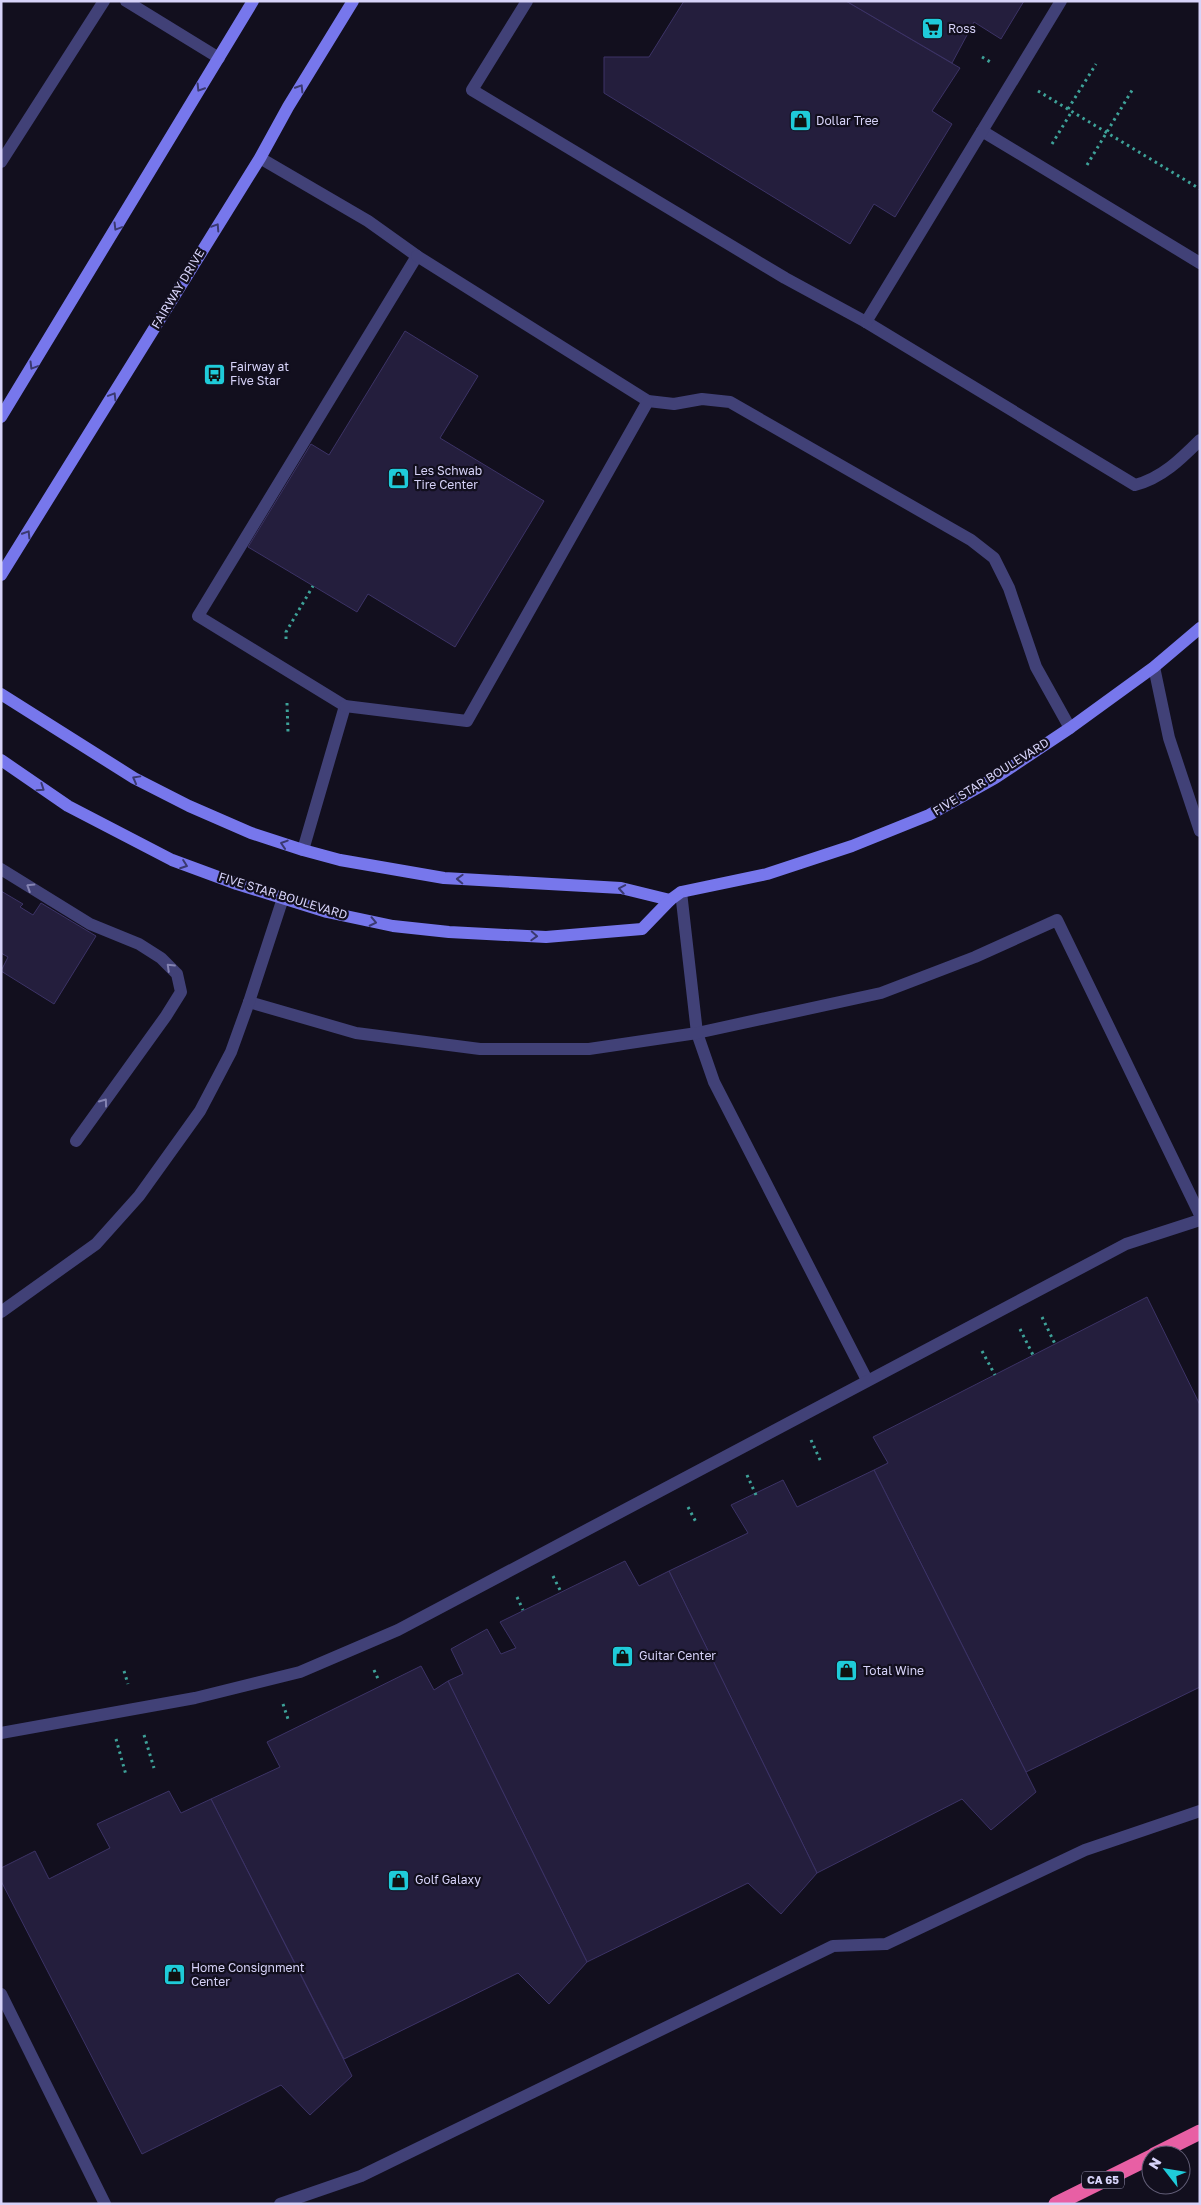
<svg xmlns="http://www.w3.org/2000/svg" width="1201" height="2205" font-family="'Golos Text',sans-serif">
<style>
.building{fill:#241e3d;stroke:#3c3366}
.lines{fill:none;stroke-linecap:round;stroke-linejoin:round}
.path{stroke:#3ea299;stroke-width:3;stroke-dasharray:2.5 4;stroke-linecap:butt}
.lane{stroke:#414177;stroke-width:12}
.secondary{stroke:#7777ec;stroke-width:12}
.highway{stroke:#e85fa4;stroke-width:15}
.oneway{stroke:#3a3970}
.oneway2{stroke:#8483b2}
.labels{text-anchor:middle;stroke-width:4.5;stroke-linejoin:round;paint-order:stroke}
.shield{fill:#120f1e;stroke:#9c98b7;stroke-width:1}
.shield-label{font-size:11px;font-weight:bold;fill:#d7d3f9}
.poi-label{font-size:12px;fill:#d7d3f9;stroke:#120f1e;text-anchor:start}
.street-label{font-size:12px;fill:#d7d3f9;stroke:#120f1e}
</style>
<rect width="100%" height="100%" fill="#120f1e"/>
<!-- building -->
<g class="building">
<path d="M684 1H846L960 68 932 111 952 124 895 217 874 204 850 244 604 93V57H649Z"/>
<path d="M846 1H1024L1001 39 974 22 952 63Z"/>
<path d="M405 331 478 376 440 438 544 501 455 647 368 594 357 612 248 547 311 444 329 455Z"/>
<path d="M1 891 23 904 20 907 33 915 41 903 96 936 54 1004 1 971 8 957 1 953Z"/>
<path d="M1147 1297 1200 1405V1687L1026 1772 874 1470 888 1463 873 1437Z"/>
<path d="M874 1470 1036 1792 991 1830 962 1799 817 1873 669 1571 748 1533 731 1505 783 1480 797 1507Z"/>
<path d="M625 1561 639 1586 669 1571 817 1873 781 1914 748 1883 587 1962 448 1681 463 1674 451 1649 487 1629 501 1654 516 1648 500 1622Z"/>
<path d="M421 1666 434 1690 448 1681 587 1962 549 2004 518 1973 344 2059 211 1799 280 1767 267 1742Z"/>
<path d="M169 1791 181 1813 211 1799 352 2076 310 2115 281 2085 142 2154 1 1881V1868L35 1851 49 1879 110 1848 97 1824Z"/>
</g>
<g class="lines">
<!-- path -->
<g class="path">
<path d="M982 57 992 63"/>
<path d="M1038 91 1200 189"/>
<path d="M1068 109 1096 64"/>
<path d="M1052 144 1072 111"/>
<path d="M1087 165 1134 87"/>
<path d="M286 639V632L313 586"/>
<path d="M287 703 288 732"/>
<path d="M1042 1317 1055 1344"/>
<path d="M1020 1329 1033 1355"/>
<path d="M982 1351 995 1375"/>
<path d="M811 1440 821 1462"/>
<path d="M747 1475 756 1495"/>
<path d="M688 1507 697 1524"/>
<path d="M553 1576 561 1592"/>
<path d="M517 1597 523 1610"/>
<path d="M374 1670 379 1681"/>
<path d="M124 1671 128 1684"/>
<path d="M283 1704 289 1722"/>
<path d="M144 1735 154 1768"/>
<path d="M116 1739 126 1775"/>
</g>
<!-- lane -->
<g class="lane">
<path d="M126 1 219 58"/>
<path d="M527 1 472 90 785 278 866 322 1135 485C1162 478 1181 459 1200 440"/>
<path d="M982 131 1200 263"/>
<path d="M260 158 368 221 417 256 198 616 345 706 303 850"/>
<path d="M1 162 104 1"/>
<path d="M417 256 648 401 674 404 702 399 730 402 971 540 994 558 1009 588 1036 667 1070 728"/>
<path d="M866 322 1061 1"/>
<path d="M1154 667 1169 738 1200 831"/>
<path d="M345 706 467 721 648 401"/>
<path d="M1 869 90 924 139 944 161 958 177 974 181 992 166 1016 76 1141"/>
<path d="M681 892 697 1033 714 1082 867 1380"/>
<path d="M249 1002 356 1033 480 1049H589L697 1033 881 993 975 957 1057 920 1200 1215"/>
<path d="M1 1312 96 1244 139 1196 200 1111 231 1052 249 1002 283 898"/>
<path d="M1 1733 195 1698 300 1672 398 1630 1126 1244 1200 1220"/>
<path d="M1 1994 105 2204"/>
<path d="M280 2204 361 2176 833 1946 886 1944 1085 1850 1200 1811"/>
</g>
<!-- secondary -->
<g class="secondary">
<path d="M1 417 253 1"/>
<path d="M1 575 260 158 288 107 353 1"/>
<path d="M1 694 134 778 189 806 251 833 303 850 340 860 444 878 621 888 670 900"/>
<path d="M1 760 68 806 172 860 237 884 327 912 393 926 449 932 546 937 642 929 670 900 681 892 767 874 852 846 929 815 995 778 1070 728 1154 667 1200 628"/>
</g>
<!-- highway -->
<g class="highway">
<path d="M1154 2155 1200 2132"/>
<path d="M1056 2204 1151 2157"/>
</g>
</g>
<!-- one-way arrows -->
<defs><path id="oneway-chevron" d="M-2-3.5L2.5 0L-2 3.5" fill="none" stroke-width="1.6" stroke-linecap="round" stroke-linejoin="round" transform="scale(1.25)"/></defs>
<g class="oneway">
<use href="#oneway-chevron" transform="translate(200 88) rotate(122)"/>
<use href="#oneway-chevron" transform="translate(300 88) rotate(-58)"/>
<use href="#oneway-chevron" transform="translate(117 227) rotate(121)"/>
<use href="#oneway-chevron" transform="translate(216 227) rotate(-57)"/>
<use href="#oneway-chevron" transform="translate(33 366) rotate(121)"/>
<use href="#oneway-chevron" transform="translate(113 396) rotate(-59)"/>
<use href="#oneway-chevron" transform="translate(27 534) rotate(-58)"/>
<use href="#oneway-chevron" transform="translate(136 779) rotate(-151)"/>
<use href="#oneway-chevron" transform="translate(41 788) rotate(34)"/>
<use href="#oneway-chevron" transform="translate(284 844) rotate(-162)"/>
<use href="#oneway-chevron" transform="translate(184 865) rotate(20)"/>
<use href="#oneway-chevron" transform="translate(460 879) rotate(-178)"/>
<use href="#oneway-chevron" transform="translate(622 889) rotate(-170)"/>
<use href="#oneway-chevron" transform="translate(373 922) rotate(12)"/>
<use href="#oneway-chevron" transform="translate(534 936) rotate(3)"/>
</g>
<g class="oneway2">
<use href="#oneway-chevron" transform="translate(30 887) rotate(-148)"/>
<use href="#oneway-chevron" transform="translate(170 967) rotate(-136)"/>
<use href="#oneway-chevron" transform="translate(104 1102) rotate(-54)"/>
</g>
<!-- icons -->
<defs>
<symbol id="supermarket-square" viewBox="-11 -11 22 22"><rect x="-9" y="-9" width="18" height="18" rx="4" fill="#1fcbd9" stroke="#120f1e"/><path d="M-6-5.5h2.5l.6 2H6L4.5 2H-2.5L-4.4-4H-6ZM-1.5 3.2a1.3 1.3 0 1 0 .1 0ZM3 3.2a1.3 1.3 0 1 0 .1 0Z" fill="#111"/></symbol>
<symbol id="shop-square" viewBox="-11 -11 22 22"><rect x="-9" y="-9" width="18" height="18" rx="4" fill="#1fcbd9" stroke="#120f1e"/><path d="M-5-2.5h2.3a2.7 3.5 0 0 1 5.4 0H5L5.5 6h-11ZM-1.5-2.5h3a1.5 2.3 0 0 0-3 0Z" fill="#111"/></symbol>
<symbol id="bus-square" viewBox="-11 -11 22 22"><rect x="-9" y="-9" width="18" height="18" rx="4" fill="#1fcbd9" stroke="#120f1e"/><path d="M-5-6H5V4H4V6H2V4H-2V6H-4V4H-5ZM-3.5-4V0h7V-4ZM-3.5 1.2v1.5H-2V1.2ZM2 1.2v1.5H3.5V1.2Z" fill="#111"/></symbol>
</defs>
<g fill-rule="evenodd">
<use href="#supermarket-square" x="920" y="16" width="25" height="25"/>
<use href="#shop-square" x="788" y="108" width="25" height="25"/>
<use href="#bus-square" x="202" y="362" width="25" height="25"/>
<use href="#shop-square" x="386" y="466" width="25" height="25"/>
<use href="#shop-square" x="610" y="1644" width="25" height="25"/>
<use href="#shop-square" x="834" y="1658" width="25" height="25"/>
<use href="#shop-square" x="386" y="1868" width="25" height="25"/>
<use href="#shop-square" x="162" y="1962" width="25" height="25"/>
</g>
<g class="labels">
<!-- shield labels -->
<rect class="shield" x="1082" y="2171.5" width="42" height="17" rx="4"/>
<g class="shield-label">
<text x="1103" y="2184">CA 65</text>
</g>
<!-- poi labels -->
<g class="poi-label">
<text x="948" y="33">Ross</text>
<text x="816" y="125">Dollar Tree</text>
<text x="230" y="371">Fairway at<tspan x="230" dy="14">Five Star</tspan></text>
<text x="414" y="475">Les Schwab<tspan x="414" dy="14">Tire Center</tspan></text>
<text x="639" y="1660">Guitar Center</text>
<text x="863" y="1675">Total Wine</text>
<text x="415" y="1884">Golf Galaxy</text>
<text x="191" y="1972">Home Consignment<tspan x="191" dy="14">Center</tspan></text>
</g>
<!-- street labels -->
<g class="street-label">
<text transform="translate(178 289) rotate(-59)" y="4">FAIRWAY DRIVE</text>
<text transform="translate(991 777) rotate(-32)" y="4">FIVE STAR BOULEVARD</text>
<text transform="translate(283 896) rotate(17)" y="4">FIVE STAR BOULEVARD</text>
</g>
</g>
<!-- border -->
<rect width="1201" height="2205" fill="none" stroke="#d7d3f9" stroke-width="5"/>
<!-- north arrow -->
<g transform="translate(1166 2170) rotate(301)"><circle r="24" fill="#120f1e" stroke="#615d76"/>
<path d="M0-4L9 19L0 12L-9 19Z" fill="#1fcbd9"/>
<text y="-8" font-size="14" font-weight="bold" text-anchor="middle" fill="#d7d3f9">N</text>
</g>
</svg>
